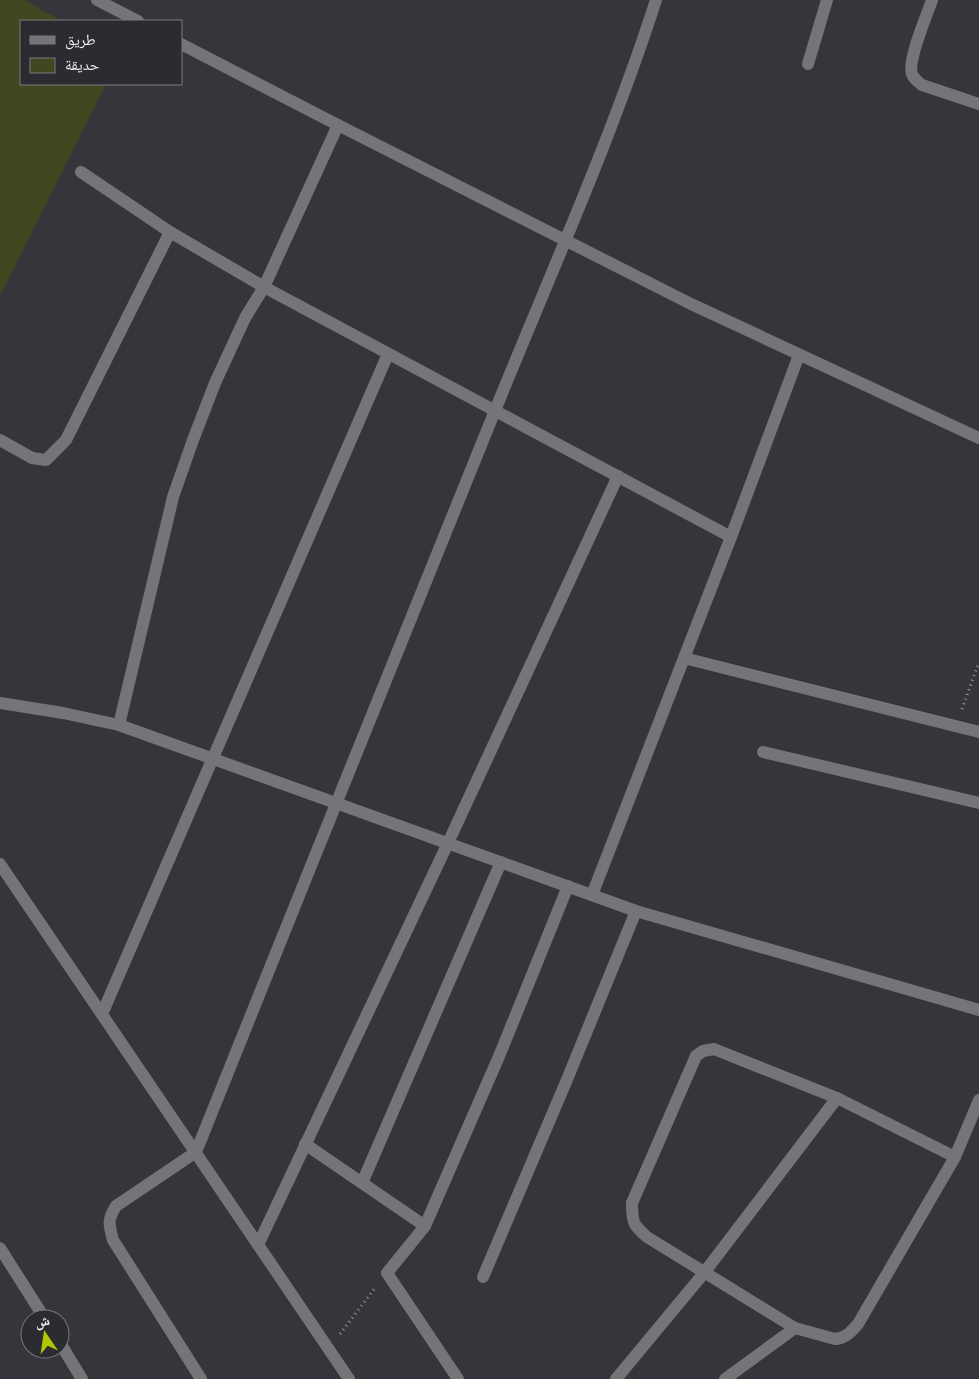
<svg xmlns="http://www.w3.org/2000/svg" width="979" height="1379" font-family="Georgia,'Noto Naskh Arabic',serif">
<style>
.green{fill:#414720}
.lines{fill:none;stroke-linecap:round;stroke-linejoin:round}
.path{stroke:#96979c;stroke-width:3;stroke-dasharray:1 4;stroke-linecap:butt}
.street{stroke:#747578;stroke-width:12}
</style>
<rect width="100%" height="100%" fill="#35363c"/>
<!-- green -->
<path class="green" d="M0 0H24L62 21H21V84H106L0 296Z"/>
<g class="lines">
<!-- path -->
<g class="path">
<path d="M962 709 979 662"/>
<path d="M340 1334 375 1288"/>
</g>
<!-- street -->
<g class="street">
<path d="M97 0 138 21"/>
<path d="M932 0C927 15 907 61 912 74 914 79 918 82 922 85L979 104"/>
<path d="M181 44 338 125 691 304 979 438"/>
<path d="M808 64 827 0"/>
<path d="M81 172 170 232 264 287 731 537"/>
<path d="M0 440 32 458 46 460 66 440 170 232"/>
<path d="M684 658 979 732"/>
<path d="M0 703 63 713 119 725 636 911 979 1010"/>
<path d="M119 725 173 497 193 440 215 383 245 318 264 287 338 125"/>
<path d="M763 752 979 803"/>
<path d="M0 864 349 1379"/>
<path d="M592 895 731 537 799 355"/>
<path d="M102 1014 388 354"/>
<path d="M305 1144 425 1226"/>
<path d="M362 1183 501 862"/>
<path d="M258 1245 448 843 618 476"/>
<path d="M0 1248 45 1319"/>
<path d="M483 1277 566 1082 636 911"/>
<path d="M795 1328 647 1237C633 1225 632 1222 632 1203L696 1056 703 1051 714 1049 837 1098 955 1157"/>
<path d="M60 1343 82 1379"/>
<path d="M201 1379 113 1240C109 1225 107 1220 116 1206L196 1152C294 907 393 663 492 418 548 279 610 143 656 0"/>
<path d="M458 1379 387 1273 425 1226 500 1054 568 886"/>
<path d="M616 1379 704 1273 837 1098"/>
<path d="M725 1379 795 1328 835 1339C846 1338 851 1332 858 1324L955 1157 979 1100"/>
</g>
</g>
<!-- legend -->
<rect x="20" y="20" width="162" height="65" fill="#2b2c31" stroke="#797a7f"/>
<rect x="30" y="36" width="25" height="8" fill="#747578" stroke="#797a7f"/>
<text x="65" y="45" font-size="15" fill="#eeeff3">طريق</text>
<rect x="30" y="58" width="25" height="15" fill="#414720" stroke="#797a7f"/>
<text x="65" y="70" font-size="15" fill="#eeeff3">حديقة</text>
<!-- north arrow -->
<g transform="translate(45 1334) rotate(347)"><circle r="24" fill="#2b2c31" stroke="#797a7f"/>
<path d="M0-4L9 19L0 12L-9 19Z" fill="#b1c500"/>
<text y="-8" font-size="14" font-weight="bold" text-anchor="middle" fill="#eeeff3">ش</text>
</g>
</svg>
